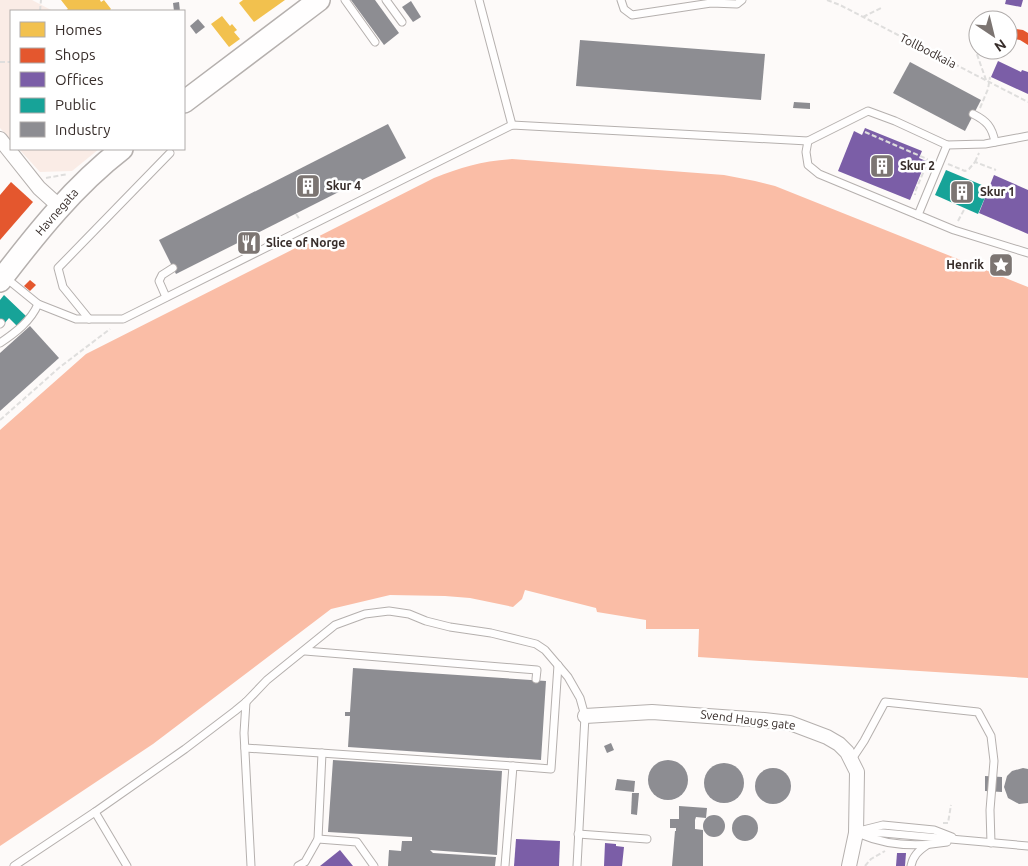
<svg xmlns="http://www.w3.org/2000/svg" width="1028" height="866" font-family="Ubuntu,sans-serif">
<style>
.green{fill:#faece6}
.water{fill:#fabda6}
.homes{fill:#f2c14e}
.shops{fill:#e4572e}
.offices{fill:#7b5ea7}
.public{fill:#17a398}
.industry{fill:#8d8d92}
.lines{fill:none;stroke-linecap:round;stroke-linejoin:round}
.lane-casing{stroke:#b5b0ae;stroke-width:9}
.street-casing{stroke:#b5b0ae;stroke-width:16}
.primary-casing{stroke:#b5b0ae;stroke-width:24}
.path{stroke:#dfdedd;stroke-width:2;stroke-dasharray:5 2.5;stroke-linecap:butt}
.lane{stroke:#fffefe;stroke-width:7}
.street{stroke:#fffefe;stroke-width:14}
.primary{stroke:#fffefe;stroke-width:21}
.labels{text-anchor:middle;stroke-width:5;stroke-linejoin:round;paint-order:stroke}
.street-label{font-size:12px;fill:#372d2a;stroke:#fff}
.poi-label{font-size:12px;font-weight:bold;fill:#372d2a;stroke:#fff;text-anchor:start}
</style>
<rect width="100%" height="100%" fill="#fdfaf9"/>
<!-- green -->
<g class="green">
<path d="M0 0H32L53 11H11V140L0 128Z"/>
<path d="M19 149H99L72 171 40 172Z"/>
</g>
<!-- water -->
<path class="water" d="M512 159 724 175 755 181 775 186 1028 287V678L698 657 699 629H646V620L597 612 596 608 525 590 522 599 513 607 470 598 445 596 390 595 331 609 153 744 0 846V430L86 354 434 178C461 167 482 161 512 159Z"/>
<!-- homes -->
<g class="homes">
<path d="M61 0H100L101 2 104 0 111 9 109 11H65L68 9Z"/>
<path d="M243 0H285L254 22 239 3Z"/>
<path d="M222 16 230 26 232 24 237 30 234 32 240 39 229 47 211 24Z"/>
</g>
<!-- shops -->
<g class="shops">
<path d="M1008 28 1023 30 1028 33V45L1020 40 1008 38Z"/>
<path d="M11 182 33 202 0 240V195Z"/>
<path d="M30 280 36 285 30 291 24 286Z"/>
</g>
<!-- offices -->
<g class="offices">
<path d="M1006 0H1023L1021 7 1005 4Z"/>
<path d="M998 61 1021 72 1022 70 1028 72V94L991 77Z"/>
<path d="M865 128 922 151 919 158 926 161 910 200 838 171 854 131 862 135Z"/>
<path d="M994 175 1028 190V234L979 213Z"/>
<path d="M516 839 560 841 559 866H514Z"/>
<path d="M605 843 616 844V846L624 847 622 866H604Z"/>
<path d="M340 850 353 866H320Z"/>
<path d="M897 853H906L905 866H896Z"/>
</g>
<!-- public -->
<g class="public">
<path d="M946 170 989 188 978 214 935 195Z"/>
<path d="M4 295 26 316 17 326 9 318 3 325 0 322V300Z"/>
</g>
<!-- industry -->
<g class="industry">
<path d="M351 0H375L399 33 384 45Z"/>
<path d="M411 1 421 17 413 22 402 7Z"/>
<path d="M179 2 180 11H174L173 3Z"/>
<path d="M198 19 205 27 196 34 190 26Z"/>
<path d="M580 40 765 54 761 100 576 86Z"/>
<path d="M910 62 981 100 965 131 893 93Z"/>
<path d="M794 102 810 103V109L793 108Z"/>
<path d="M388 124 406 158 176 274 159 240Z"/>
<path d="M30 326 59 358 0 411V353Z"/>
<path d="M353 668 546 681 541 760 348 747 350 716H345V712H350Z"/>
<path d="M611 743 614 750 607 753 604 746Z"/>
<path d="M333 760 502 771 497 855 430 850 433 853 496 857 495 866H388L389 850 401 851 402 841H412V837L328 832Z"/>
<circle cx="668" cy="780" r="20"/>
<circle cx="724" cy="783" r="20"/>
<circle cx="773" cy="786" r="18"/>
<path d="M1023 768 1028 769V803L1019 804 1008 798 1004 787 1007 776 1012 771Z"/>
<path d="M985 776 1002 777V792L985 791Z"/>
<path d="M617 779 635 781 634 792 615 790Z"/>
<path d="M632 793H639L637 815 631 814Z"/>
<path d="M679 806 707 808 706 818 696 817 695 820V829L703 830V866H672L675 831H676V828H670V819H679Z"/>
<circle cx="745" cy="828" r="13"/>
<circle cx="714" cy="826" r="11"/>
</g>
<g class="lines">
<defs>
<g id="lane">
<path d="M345 0 375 42"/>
<path d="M386 0 402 22"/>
<path d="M479 0 512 125"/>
<path d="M621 0 624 9 632 15 711 3 737 4 742 0"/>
<path d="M973 114C987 121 992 127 995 142"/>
<path d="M808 141 806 152 808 165 819 174 918 215"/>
<path d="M947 145 918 215 954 230 1028 253"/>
<path d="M6 278 38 304 76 319H123L512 125 808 141 868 111 895 121 947 145 985 144 1028 136"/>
<path d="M166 297 159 281 162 275 173 268"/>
<path d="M89 319 63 287 58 268 170 153"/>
<path d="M0 324 1 323"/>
<path d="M0 343C15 333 31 321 38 304"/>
<path d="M305 651 537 670 536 679"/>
<path d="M246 702 244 733 251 866"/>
<path d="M245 748 513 766"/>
<path d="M852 759 864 741 885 702 978 712 991 736 994 761 990 810 991 843"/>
<path d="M95 812 127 866"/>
<path d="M863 830 883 825 934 830 952 837"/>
<path d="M856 833H883L1028 846"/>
<path d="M578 834 647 839"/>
<path d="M860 834C888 846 917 847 947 842"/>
<path d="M318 839 357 842 374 866"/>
<path d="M14 866 95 812 185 749 235 711 246 702 267 680 335 625 365 614 389 611 409 614 426 621 450 627 491 633 536 644 545 650 568 677 580 698 585 716 577 866"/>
<path d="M298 866 305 862 318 839 322 753"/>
<path d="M505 866 513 766 551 769 558 665"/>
<path d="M911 866C913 856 918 851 927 845"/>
</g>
<g id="street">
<path d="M0 139 39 188 60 207"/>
<path d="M585 716 652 712 764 720 790 723 827 737 839 744 847 752 857 772 856 833 849 866"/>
</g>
<g id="primary">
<path d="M184 102 319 0"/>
<path d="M0 281C36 234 74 186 122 149"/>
</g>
</defs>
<!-- lane casing -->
<use href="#lane" class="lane-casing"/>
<!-- street casing -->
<use href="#street" class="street-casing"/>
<!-- primary casing -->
<use href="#primary" class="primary-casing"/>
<!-- path -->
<g class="path">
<path d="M827 0 840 5 1028 102"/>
<path d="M40 11 41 0"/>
<path d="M863 17 881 8"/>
<path d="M972 40 986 80"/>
<path d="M0 62H11"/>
<path d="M980 108 988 89 990 77"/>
<path d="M865 132 927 159 928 161 915 192V195"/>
<path d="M975 162 979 153"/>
<path d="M948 164 965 171 969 169 975 162 996 170"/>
<path d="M46 178 68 174"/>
<path d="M296 214 300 220"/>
<path d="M958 221 965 208"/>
<path d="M0 420 60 367 110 329"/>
<path d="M943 823H948L951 805"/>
<path d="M865 866 871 859 885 851"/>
</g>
<!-- lane -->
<use href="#lane" class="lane"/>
<!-- street -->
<use href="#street" class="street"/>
<!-- primary -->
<use href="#primary" class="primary"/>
</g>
<!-- icons -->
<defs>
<symbol id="building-square" viewBox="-11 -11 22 22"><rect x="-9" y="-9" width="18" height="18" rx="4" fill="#7c7572" stroke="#fff"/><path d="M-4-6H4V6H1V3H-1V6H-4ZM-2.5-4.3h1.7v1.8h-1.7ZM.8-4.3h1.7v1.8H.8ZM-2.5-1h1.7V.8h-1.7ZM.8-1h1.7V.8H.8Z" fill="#fff"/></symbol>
<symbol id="restaurant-square" viewBox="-11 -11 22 22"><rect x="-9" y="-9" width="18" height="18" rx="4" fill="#7c7572" stroke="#fff"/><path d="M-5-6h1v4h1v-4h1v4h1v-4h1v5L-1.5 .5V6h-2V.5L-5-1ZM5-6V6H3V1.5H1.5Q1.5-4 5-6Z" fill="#fff"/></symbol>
<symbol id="sight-square" viewBox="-11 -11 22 22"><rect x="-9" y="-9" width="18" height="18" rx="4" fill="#7c7572" stroke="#fff"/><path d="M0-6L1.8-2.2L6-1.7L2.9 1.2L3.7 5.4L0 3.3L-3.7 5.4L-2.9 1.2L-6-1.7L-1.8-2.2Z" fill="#fff"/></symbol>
</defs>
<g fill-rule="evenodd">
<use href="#building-square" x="868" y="152" width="28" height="28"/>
<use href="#building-square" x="294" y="172" width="28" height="28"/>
<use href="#building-square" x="948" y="178" width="28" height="28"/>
<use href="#restaurant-square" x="235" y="229" width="28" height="28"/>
<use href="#sight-square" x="987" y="251" width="28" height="28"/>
</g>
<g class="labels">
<!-- street labels -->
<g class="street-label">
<text transform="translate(928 51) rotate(27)" y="4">Tollbodkaia</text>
<text transform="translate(57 212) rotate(-49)" y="4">Havnegata</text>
<text transform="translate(748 720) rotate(7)" y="4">Svend Haugs gate</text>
</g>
<!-- poi labels -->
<g class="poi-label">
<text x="900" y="170">Skur 2</text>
<text x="326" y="190">Skur 4</text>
<text x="980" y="196">Skur 1</text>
<text x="266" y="247">Slice of Norge</text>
<text x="984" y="269" text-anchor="end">Henrik</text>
</g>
</g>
<!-- legend -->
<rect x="10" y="10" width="175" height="140" fill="#ffffff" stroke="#afabaa"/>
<rect x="20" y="22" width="25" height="15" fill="#f2c14e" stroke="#afabaa"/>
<text x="55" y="35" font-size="15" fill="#372d2a">Homes</text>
<rect x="20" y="48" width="25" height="15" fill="#e4572e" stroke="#afabaa"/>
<text x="55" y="60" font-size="15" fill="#372d2a">Shops</text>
<rect x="20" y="72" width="25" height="15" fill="#7b5ea7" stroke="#afabaa"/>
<text x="55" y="85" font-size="15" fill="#372d2a">Offices</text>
<rect x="20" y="98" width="25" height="15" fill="#17a398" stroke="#afabaa"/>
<text x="55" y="110" font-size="15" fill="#372d2a">Public</text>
<rect x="20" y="122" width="25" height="15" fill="#8d8d92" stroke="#afabaa"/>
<text x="55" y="135" font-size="15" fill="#372d2a">Industry</text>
<!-- north arrow -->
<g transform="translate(993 35) rotate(145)"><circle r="24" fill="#ffffff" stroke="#afabaa"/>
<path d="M0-4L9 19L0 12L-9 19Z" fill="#7c7572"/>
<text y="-8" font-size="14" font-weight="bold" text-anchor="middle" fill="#372d2a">N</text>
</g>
</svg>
